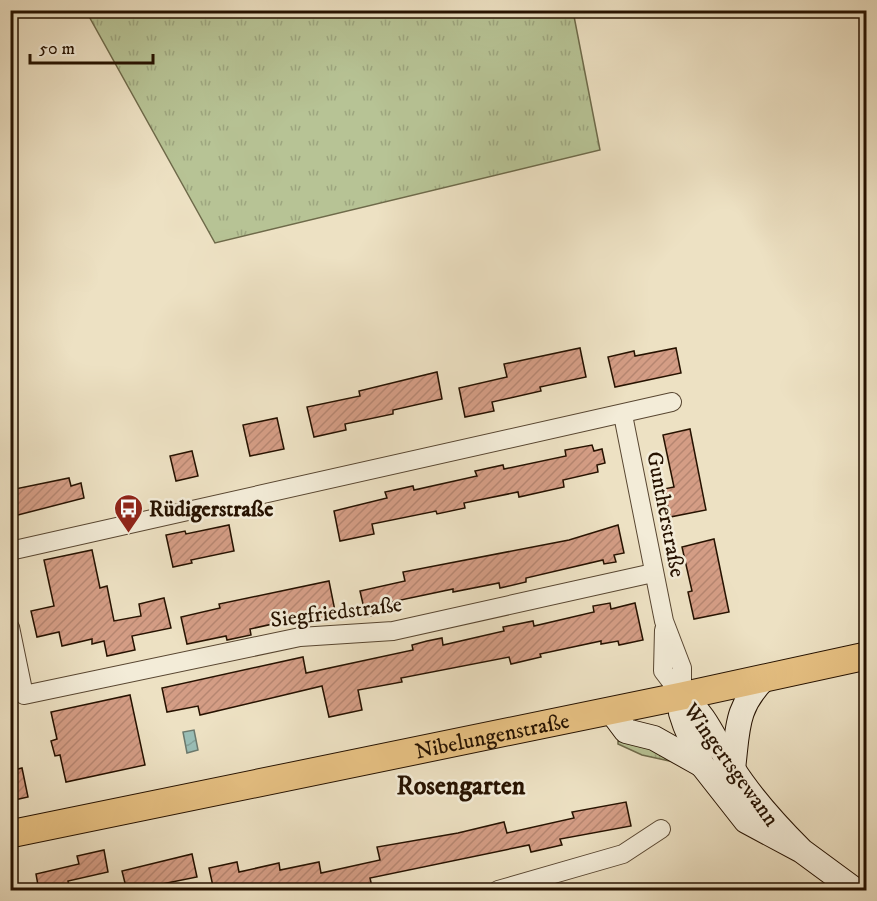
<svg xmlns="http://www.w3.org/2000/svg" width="877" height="901" font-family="'IM FELL DW Pica',serif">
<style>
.grass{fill:url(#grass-tufts);stroke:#6e6a4a;stroke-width:1.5}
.water{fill:url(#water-waves);stroke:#6b796d;stroke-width:1.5}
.building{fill:url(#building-hatch);stroke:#261200;stroke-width:1.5}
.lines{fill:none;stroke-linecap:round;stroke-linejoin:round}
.street-casing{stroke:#584631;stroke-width:20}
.secondary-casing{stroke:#261200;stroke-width:26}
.primary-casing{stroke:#261200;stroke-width:29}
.street{stroke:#f3ecd8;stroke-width:18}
.secondary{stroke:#f3ecd8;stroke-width:24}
.primary{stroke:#e6c082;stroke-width:27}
.labels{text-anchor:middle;stroke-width:5;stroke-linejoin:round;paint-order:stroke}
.poi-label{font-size:22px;font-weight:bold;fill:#261200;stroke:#f3ecd8;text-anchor:start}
.street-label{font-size:22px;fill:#261200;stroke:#f3ecd8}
.quarter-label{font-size:26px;font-weight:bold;fill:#261200;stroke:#f3ecd8}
</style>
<defs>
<pattern id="grass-tufts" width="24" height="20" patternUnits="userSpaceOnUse" patternTransform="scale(1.5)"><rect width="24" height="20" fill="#b7c395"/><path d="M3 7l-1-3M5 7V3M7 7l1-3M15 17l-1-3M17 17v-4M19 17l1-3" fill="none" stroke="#9da67f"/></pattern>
<pattern id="water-waves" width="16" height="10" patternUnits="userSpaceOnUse" patternTransform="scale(1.5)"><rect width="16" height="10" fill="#99bdb5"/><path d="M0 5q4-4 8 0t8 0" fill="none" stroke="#84a19a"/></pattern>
<pattern id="building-hatch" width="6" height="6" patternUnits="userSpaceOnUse" patternTransform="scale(1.5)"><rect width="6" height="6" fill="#d49d85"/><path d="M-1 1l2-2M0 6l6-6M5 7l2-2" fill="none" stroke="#b68671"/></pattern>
</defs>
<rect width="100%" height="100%" fill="#ede1c3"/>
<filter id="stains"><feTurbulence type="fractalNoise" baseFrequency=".00333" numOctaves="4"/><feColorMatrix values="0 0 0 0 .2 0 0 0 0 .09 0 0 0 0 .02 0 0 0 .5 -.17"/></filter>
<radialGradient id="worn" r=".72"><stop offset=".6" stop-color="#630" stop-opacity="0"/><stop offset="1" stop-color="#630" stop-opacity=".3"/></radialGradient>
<!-- grass -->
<g class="grass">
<path d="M86 11H573L600 150 215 243Z"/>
<path d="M618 741 638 742 674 762 642 755 618 744Z"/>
</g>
<!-- water -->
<path class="water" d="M194 730 198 750 187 753 183 732Z"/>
<!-- building -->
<g class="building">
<path d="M580 348 586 377 540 387 541 391 492 402 494 411 465 417 459 388 507 377 504 364Z"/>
<path d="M676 348 681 373 615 387 608 357 634 351 635 356Z"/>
<path d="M437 372 442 399 393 410V414L345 424 346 430 314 437 307 407 360 396 359 391Z"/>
<path d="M277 418 284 449 250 456 243 425Z"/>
<path d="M690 429 706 510 670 517 664 489 674 487 663 435Z"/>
<path d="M592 445 594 451 602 449 605 463 597 465 598 472 563 480 564 487 519 497 518 492 464 503 465 508 437 514 436 511 372 524 374 534 340 541 334 511 387 498 385 492 413 486 414 490 477 476 475 471 503 465 504 469 566 456 565 450Z"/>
<path d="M192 451 198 476 176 481 170 456Z"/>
<path d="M69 478 71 486 81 483 84 498 10 517V490Z"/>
<path d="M229 525 234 551 191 560 192 563 173 567 166 535 185 531 186 534Z"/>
<path d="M618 525 624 553 614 555 616 562 604 564 603 560 526 578V582L500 588 499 583 453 592V589L391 602 393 611 366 617 360 591 405 581 403 572 569 540Z"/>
<path d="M714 539 729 612 694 619 688 592 692 591 682 547Z"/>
<path d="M92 550 100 588 107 586 114 621 141 616 139 604 164 598 171 628 132 636 135 650 107 656 104 641 92 644V639L62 646 59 632 37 637 31 611 54 606 44 560Z"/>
<path d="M329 581 336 616 310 621 309 616 250 629 251 635 227 640 226 636 187 644 181 617 220 608 219 604Z"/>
<path d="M610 603 611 609 635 603 643 640 619 645 618 641 601 644V641L540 654 541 657 511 664 509 657 401 678 402 682 358 690 362 710 329 717 322 686 200 715 198 706 167 712 162 688 303 657 306 673 413 650 412 645 427 641 442 638 443 645 504 631 503 627 533 621 534 626 594 612 593 606Z"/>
<path d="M130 695 145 765 66 782 60 755 55 756 51 741 57 739 51 712Z"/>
<path d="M22 768 28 797 10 801V771Z"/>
<path d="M626 802 631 826 560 839 562 845 531 852 529 845 370 878 372 887 356 891H343L342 885 316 891H298L297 885 273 891H257L256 886 234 891H214L209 868 237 862 239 872 279 863 280 870 319 862 321 873 380 860 377 847 458 833 504 822 507 833 574 818 572 812Z"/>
<path d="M104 850 108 872 68 881 70 891H39L36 874 79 864 77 856Z"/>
<path d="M192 854 197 877 127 891 122 871Z"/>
</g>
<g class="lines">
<defs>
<g id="street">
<path d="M623 415 664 621 682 668V696"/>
<path d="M10 551 672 402"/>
<path d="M10 627 24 695 300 637 393 631 653 573"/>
<path d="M664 630 663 671 682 696"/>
<path d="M498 890 623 854 661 829"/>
</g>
<g id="secondary">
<path d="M611 711 626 731 654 738 702 765"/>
<path d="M733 769C738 729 735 707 766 677"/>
<path d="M802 851C777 826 752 799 733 769 716 744 707 715 682 696L681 713 685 725 702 765 746 821 802 851 855 890"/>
</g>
<g id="primary">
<path id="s1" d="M10 834 682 696 866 656"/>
</g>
</defs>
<!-- street casing -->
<use href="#street" class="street-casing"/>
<!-- secondary casing -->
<use href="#secondary" class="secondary-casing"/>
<!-- primary casing -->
<use href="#primary" class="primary-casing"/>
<!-- street -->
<use href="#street" class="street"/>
<!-- secondary -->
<use href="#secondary" class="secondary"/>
<!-- primary -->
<use href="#primary" class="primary"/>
</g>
<!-- icons -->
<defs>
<symbol id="bus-pin" viewBox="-11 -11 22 30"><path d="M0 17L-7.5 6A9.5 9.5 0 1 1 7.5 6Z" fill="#8f2418" stroke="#f3ecd8"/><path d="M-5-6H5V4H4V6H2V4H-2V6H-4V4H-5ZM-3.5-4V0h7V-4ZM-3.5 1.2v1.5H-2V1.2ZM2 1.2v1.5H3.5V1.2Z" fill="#fff"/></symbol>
</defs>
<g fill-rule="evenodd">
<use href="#bus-pin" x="112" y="492" width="33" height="45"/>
</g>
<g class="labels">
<!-- poi labels -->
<g class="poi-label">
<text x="149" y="516">Rüdigerstraße</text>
</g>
<!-- street labels -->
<g class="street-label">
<text transform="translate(667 514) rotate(79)" y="8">Guntherstraße</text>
<text transform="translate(336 611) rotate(-7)" y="8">Siegfriedstraße</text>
<text dy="8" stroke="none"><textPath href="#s1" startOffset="492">Nibelungenstraße</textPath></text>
<text transform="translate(732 764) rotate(54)" y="8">Wingertsgewann</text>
</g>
<!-- quarter labels -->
<g class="quarter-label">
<text x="461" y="794">Rosengarten</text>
</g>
</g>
<!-- margin -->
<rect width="877" height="901" fill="none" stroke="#ede1c3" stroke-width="36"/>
<rect x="12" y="12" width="853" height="877" fill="none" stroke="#261200" stroke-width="3"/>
<rect x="18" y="18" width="841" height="865" fill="none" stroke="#261200" stroke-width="1.5"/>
<!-- scale -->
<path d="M30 54v9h123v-9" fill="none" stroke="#261200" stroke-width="3"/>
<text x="39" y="54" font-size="18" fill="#261200" stroke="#f3ecd8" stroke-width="4.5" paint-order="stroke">50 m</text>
<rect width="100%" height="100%" filter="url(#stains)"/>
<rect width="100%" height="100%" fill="url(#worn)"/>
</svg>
